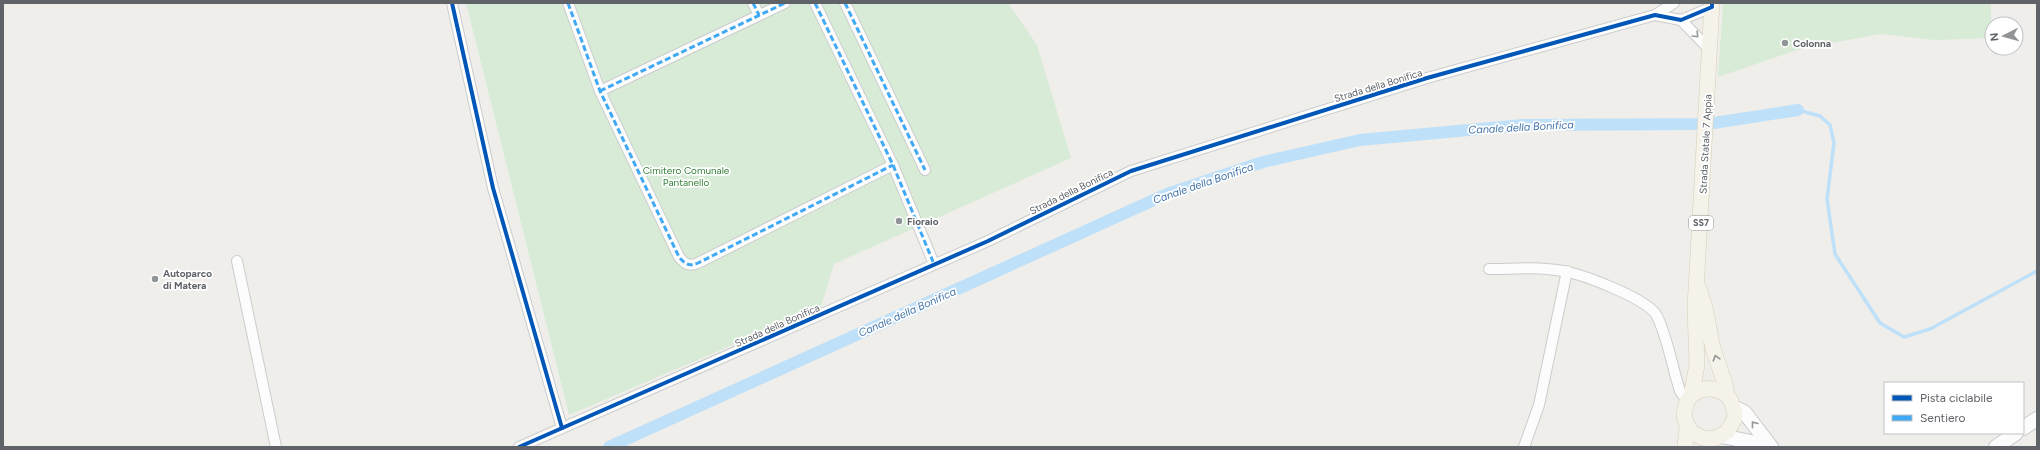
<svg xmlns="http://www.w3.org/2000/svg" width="2040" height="450" font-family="Figtree,sans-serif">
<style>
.green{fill:#d8ebd6}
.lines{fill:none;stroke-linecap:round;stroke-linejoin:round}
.stream{stroke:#bfe0f9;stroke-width:3.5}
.canal{stroke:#bfe0f9;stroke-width:12}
.street-casing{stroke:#cbcccc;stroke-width:12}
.secondary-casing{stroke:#cacacb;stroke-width:16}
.primary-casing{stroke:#d7ceb8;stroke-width:16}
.street{stroke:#fdfcfc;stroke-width:10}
.secondary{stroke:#fdfcfc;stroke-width:14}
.primary{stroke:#f4f2e9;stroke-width:15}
.quiet{stroke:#3fa9f5;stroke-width:3;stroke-dasharray:6 3;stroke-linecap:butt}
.cycleway-casing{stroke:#fff;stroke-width:6}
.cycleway{stroke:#0057b8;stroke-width:4}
.oneway{stroke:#96999c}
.oneway2{stroke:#939595}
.poi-dot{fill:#919496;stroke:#fff;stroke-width:1.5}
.labels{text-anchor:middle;stroke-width:3.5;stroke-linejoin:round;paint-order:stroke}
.shield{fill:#fff;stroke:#8f9295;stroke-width:1}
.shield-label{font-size:9px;font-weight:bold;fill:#5f6368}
.poi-label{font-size:10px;font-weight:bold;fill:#5f6368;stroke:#fff;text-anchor:start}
.street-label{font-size:10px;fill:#5f6368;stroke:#fff}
.park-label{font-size:10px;fill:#348238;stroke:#fff}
.water-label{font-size:11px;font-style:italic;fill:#4174aa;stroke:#fff}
</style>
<rect width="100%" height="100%" fill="#efeeea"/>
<!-- green -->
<g class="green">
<path d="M466 3H1008L1037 45 1071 158 834 264 821 307 569 415Z"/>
<path d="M1723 3H1991V38L1935 40 1881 34 1803 48 1718 77Z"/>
</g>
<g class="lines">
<!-- stream -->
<path class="stream" d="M1798 110 1820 116 1830 125 1834 143 1827 199 1835 254 1880 323 1904 337 1930 329 2037 271"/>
<!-- canal -->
<path class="canal" d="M609 447 1167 194 1263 162 1360 140 1523 125 1707 124 1798 110"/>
<defs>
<g id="street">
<path d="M452 3 493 188 562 428"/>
<path d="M568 3 600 91 679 257C685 264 689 267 698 263L893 165"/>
<path d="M753 3 759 15"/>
<path d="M815 3 893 165 934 264"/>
<path d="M845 3 925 170"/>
<path d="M1655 15 1681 20 1712 7"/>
<path d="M1681 20 1710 50"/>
<path d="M600 91 785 3"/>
<path d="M237 261 276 447"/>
<path d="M1489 269C1514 269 1543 266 1568 272 1586 276 1648 299 1657 316 1668 339 1672 367 1680 391L1687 401"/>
<path d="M519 447 988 241 1131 171 1427 78 1655 15 1674 3"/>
<path d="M1524 447 1539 405 1567 271"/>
</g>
<g id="secondary">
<path d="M1734 407 1745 413 1771 447"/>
<path d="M2023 428 2037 419"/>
<path d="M1722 436 1770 446"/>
<path d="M1996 447 2016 433"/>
</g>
<g id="primary">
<path d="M1698 286 1705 307 1713 349 1725 384 1727 395 1731 401 1735 413 1734 420 1727 432 1716 438 1709 439 1703 438 1691 432 1685 420 1684 414 1687 401 1691 396 1697 365 1695 308 1712 3"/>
<path d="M1691 396C1703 386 1715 387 1727 395"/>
<path d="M1685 447 1687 427"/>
</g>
</defs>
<!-- street casing -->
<use href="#street" class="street-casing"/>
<!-- secondary casing -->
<use href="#secondary" class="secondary-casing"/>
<!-- primary casing -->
<use href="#primary" class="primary-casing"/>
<!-- street -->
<use href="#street" class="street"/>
<!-- secondary -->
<use href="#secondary" class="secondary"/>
<!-- primary -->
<use href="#primary" class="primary"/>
<!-- quiet -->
<g class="quiet">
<path d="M568 3 600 91 679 257C685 264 689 267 698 263L893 165"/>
<path d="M753 3 759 15"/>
<path d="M815 3 893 165 934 264"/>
<path d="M845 3 925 170"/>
<path d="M600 91 785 3"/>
</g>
<defs>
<g id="cycleway">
<path d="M452 3 493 188 562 428"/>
<path d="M519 447 988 241 1131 171 1427 78 1655 15 1681 20 1712 7V3"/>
</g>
</defs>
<!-- cycleway casing -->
<use href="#cycleway" class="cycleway-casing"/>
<!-- cycleway -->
<use href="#cycleway" class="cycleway"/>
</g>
<!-- one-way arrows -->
<defs><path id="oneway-chevron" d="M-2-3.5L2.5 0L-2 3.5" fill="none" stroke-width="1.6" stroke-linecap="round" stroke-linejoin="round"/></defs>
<g class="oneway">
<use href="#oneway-chevron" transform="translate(1696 35) rotate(46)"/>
<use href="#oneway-chevron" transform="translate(1754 424) rotate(-128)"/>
</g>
<use class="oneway2" href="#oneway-chevron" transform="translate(1716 358) rotate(-108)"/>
<!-- markers -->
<g class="poi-dot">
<circle cx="1785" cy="43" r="4"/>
<circle cx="899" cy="221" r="4"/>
<circle cx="155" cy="279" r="4"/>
</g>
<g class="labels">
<!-- shield labels -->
<rect class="shield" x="1689" y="216" width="24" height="14" rx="3"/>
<g class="shield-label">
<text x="1701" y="226">SS7</text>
</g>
<!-- poi labels -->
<g class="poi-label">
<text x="1793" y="47">Colonna</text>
<text x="907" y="225">Fioraio</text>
<text x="163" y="277">Autoparco<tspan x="163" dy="12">di Matera</tspan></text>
</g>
<!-- street labels -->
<g class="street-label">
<text transform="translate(1378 85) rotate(-17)" y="4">Strada della Bonifica</text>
<text transform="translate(1705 144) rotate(-87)" y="4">Strada Statale 7 Appia</text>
<text transform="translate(1071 191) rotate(-26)" y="4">Strada della Bonifica</text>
<text transform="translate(777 325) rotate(-24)" y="4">Strada della Bonifica</text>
</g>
<!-- park labels -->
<g class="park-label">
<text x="686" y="174">Cimitero Comunale<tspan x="686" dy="12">Pantanello</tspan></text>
</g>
<!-- water labels -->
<g class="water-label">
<text transform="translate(1521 127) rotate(-3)" y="4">Canale della Bonifica</text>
<text transform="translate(1203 183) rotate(-19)" y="4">Canale della Bonifica</text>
<text transform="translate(907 312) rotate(-24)" y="4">Canale della Bonifica</text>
</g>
</g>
<!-- border -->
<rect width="2040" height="450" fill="none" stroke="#5f6368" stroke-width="8"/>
<!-- legend -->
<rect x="1884" y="382" width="140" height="52" fill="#ffffff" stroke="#bfc1c3"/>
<rect x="1892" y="395" width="20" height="6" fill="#0057b8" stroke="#bfc1c3"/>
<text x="1920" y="402" font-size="12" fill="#5f6368">Pista ciclabile</text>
<rect x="1892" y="415" width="20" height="6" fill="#3fa9f5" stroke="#bfc1c3"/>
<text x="1920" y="422" font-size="12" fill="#5f6368">Sentiero</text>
<!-- north arrow -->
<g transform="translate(2004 36) rotate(264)"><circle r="19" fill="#ffffff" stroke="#bfc1c3"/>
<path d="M0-3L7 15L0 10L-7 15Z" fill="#919496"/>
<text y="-6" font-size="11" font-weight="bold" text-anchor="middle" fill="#5f6368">N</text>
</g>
</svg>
